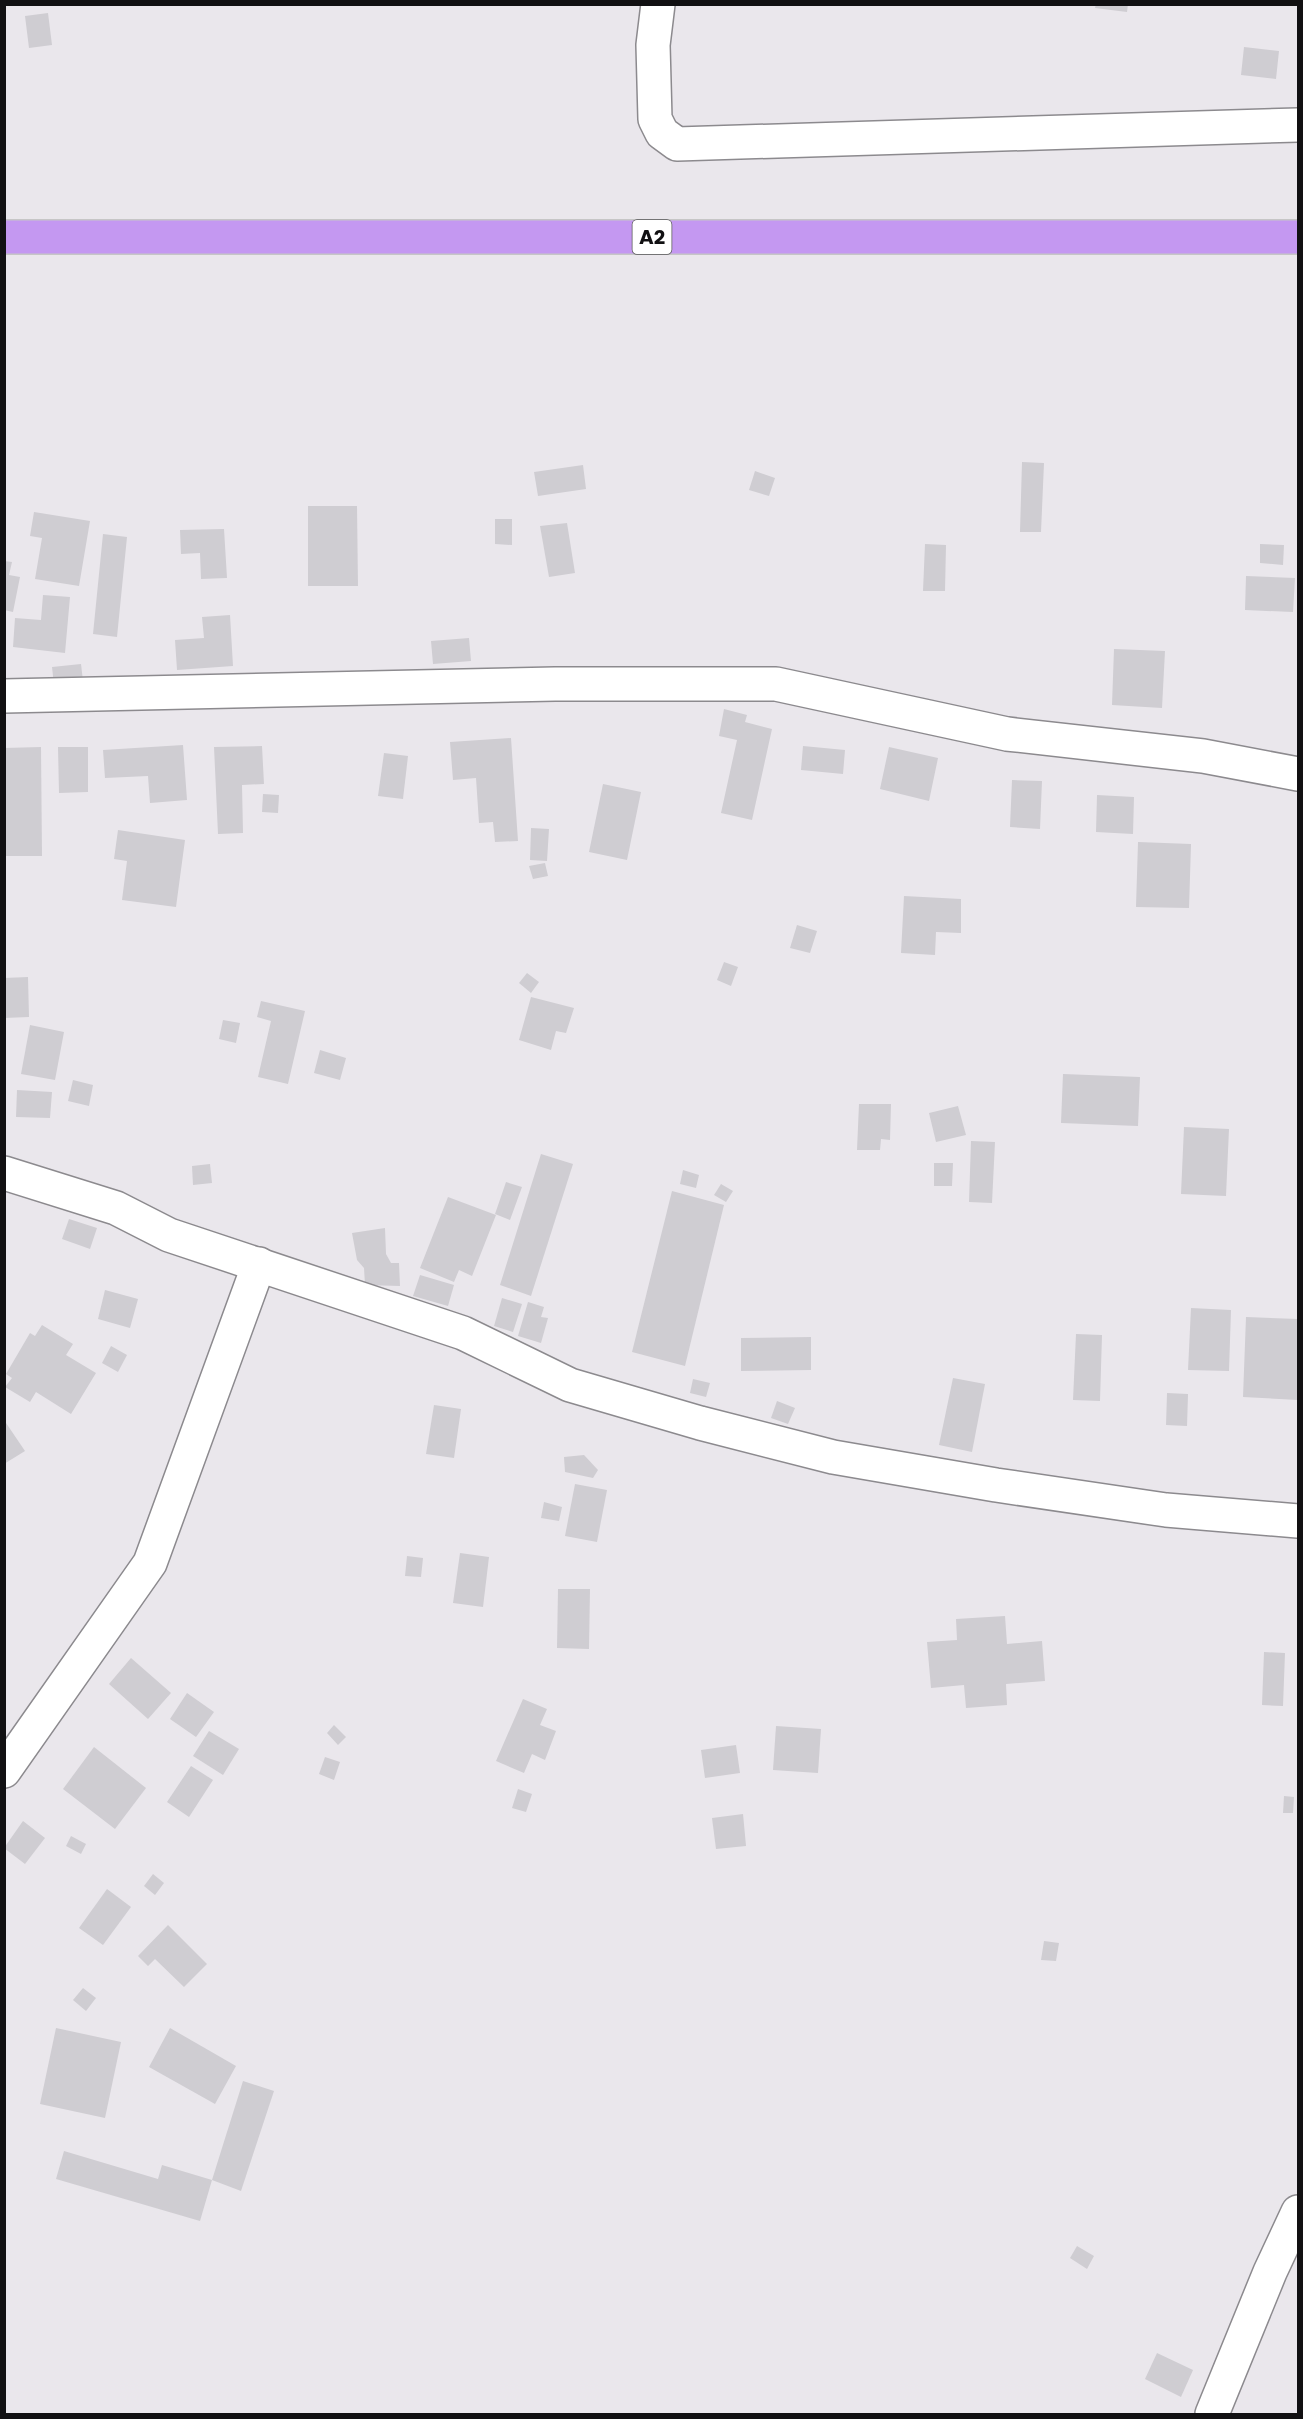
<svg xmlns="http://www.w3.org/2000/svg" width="1303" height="2419" font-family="Poppins,sans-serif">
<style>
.building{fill:#cfcdd2}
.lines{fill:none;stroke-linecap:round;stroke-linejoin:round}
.minor-casing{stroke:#8c8a8e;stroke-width:36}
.highway-casing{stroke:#c6c6c6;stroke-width:36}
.minor{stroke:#fff;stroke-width:33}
.highway{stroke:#c498f1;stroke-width:33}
.labels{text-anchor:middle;stroke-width:6;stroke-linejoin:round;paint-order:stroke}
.shield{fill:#fff;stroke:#585859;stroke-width:1.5}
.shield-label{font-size:20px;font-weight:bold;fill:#111012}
</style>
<rect width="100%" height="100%" fill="#eae7ec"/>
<!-- building -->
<g class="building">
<path d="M1096 4H1128L1127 12 1095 8Z"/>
<path d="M48 13 52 45 29 48 25 16Z"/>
<path d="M1244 47 1279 51 1276 79 1241 75Z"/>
<path d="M1022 462 1044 463 1041 532H1020Z"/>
<path d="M583 465 586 489 538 496 534 472Z"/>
<path d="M755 471 775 478 769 496 749 490Z"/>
<path d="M308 506H357L358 586H308Z"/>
<path d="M34 512 90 521 79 586 35 579 42 538 30 536Z"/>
<path d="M495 519H512V545L495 544Z"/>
<path d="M567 523 575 573 549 577 540 526Z"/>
<path d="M224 529 227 578 201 579 200 553 181 554 180 530Z"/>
<path d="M103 534 127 537 117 637 93 634Z"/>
<path d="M925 544 946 545 945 591H923Z"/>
<path d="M1260 544 1284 545 1283 565 1260 563Z"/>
<path d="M4 561 12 562 9 575 20 577 13 612 4 610Z"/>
<path d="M1246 576 1295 578 1293 612 1245 610Z"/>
<path d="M43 595 70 597 65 653 13 647 15 618 41 620Z"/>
<path d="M230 615 233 666 177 670 175 640 204 638 202 617Z"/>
<path d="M469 638 471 661 433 664 431 641Z"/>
<path d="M1114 649 1165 651 1162 708 1112 705Z"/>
<path d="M81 664 83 681 54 685 52 667Z"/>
<path d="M724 709 747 715 745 722 772 729 752 820 721 813 737 740 719 736Z"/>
<path d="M511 738 518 841 495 842 493 822 479 823 476 778 453 780 450 742Z"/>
<path d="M183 745 187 800 150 803 148 776 105 778 103 750Z"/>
<path d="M262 746 264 784 242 785 243 833 218 834 214 747Z"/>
<path d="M803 746 845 750 843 774 801 770Z"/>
<path d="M41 747 42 856H4V748Z"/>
<path d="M58 747H88V792L59 793Z"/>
<path d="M889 747 938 758 929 801 880 789Z"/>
<path d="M384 753 408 756 403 799 378 796Z"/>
<path d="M1012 780 1042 781 1040 829 1010 827Z"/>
<path d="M603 784 641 792 627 860 589 852Z"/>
<path d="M263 794 279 795 278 813 262 812Z"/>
<path d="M1097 795 1134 797 1133 834 1096 832Z"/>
<path d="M531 828 549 829 547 861 530 860Z"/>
<path d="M118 830 185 840 176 907 122 900 127 861 114 859Z"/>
<path d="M1138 842 1191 844 1189 908 1136 907Z"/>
<path d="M545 863 548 876 533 879 529 866Z"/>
<path d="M904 896 961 899V933L936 932 935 955 901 953Z"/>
<path d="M797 925 817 931 810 953 790 948Z"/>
<path d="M724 962 738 967 731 986 717 980Z"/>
<path d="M527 973 539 982 531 993 519 983Z"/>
<path d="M28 977 29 1017 4 1018V978Z"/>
<path d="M531 997 574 1008 566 1033 556 1031 551 1050 519 1040Z"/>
<path d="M261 1001 305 1011 288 1084 258 1077 271 1021 257 1017Z"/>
<path d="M223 1020 240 1023 236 1043 219 1039Z"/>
<path d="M30 1025 64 1032 55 1080 21 1074Z"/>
<path d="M320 1050 346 1058 340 1080 314 1073Z"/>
<path d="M1063 1074 1140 1077 1138 1126 1061 1123Z"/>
<path d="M73 1080 93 1085 89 1106 68 1101Z"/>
<path d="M17 1090 52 1092 50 1118 16 1117Z"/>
<path d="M859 1104H891L890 1140 881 1139 880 1150H857Z"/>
<path d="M958 1106 966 1135 936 1142 929 1113Z"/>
<path d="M1184 1127 1229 1129 1226 1196 1181 1194Z"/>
<path d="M971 1141 995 1142 992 1203 969 1202Z"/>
<path d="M541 1154 573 1164 531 1296 500 1285Z"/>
<path d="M934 1163H953L952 1186H934Z"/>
<path d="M210 1164 212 1183 193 1185 192 1166Z"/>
<path d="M683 1170 699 1175 696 1188 680 1184Z"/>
<path d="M506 1182 522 1187 510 1220 495 1214Z"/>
<path d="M721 1184 733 1191 726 1202 714 1195Z"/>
<path d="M672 1191 724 1205 685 1366 632 1352Z"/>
<path d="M448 1197 496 1215 472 1276 459 1270 454 1282 420 1268Z"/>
<path d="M69 1219 97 1228 90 1249 62 1239Z"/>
<path d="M385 1228 386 1254 391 1263H399L400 1286 365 1285 364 1268 357 1260 352 1233Z"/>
<path d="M420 1275 454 1285 448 1306 413 1296Z"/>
<path d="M105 1290 138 1299 130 1328 98 1319Z"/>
<path d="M502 1298 522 1304 513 1332 494 1326Z"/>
<path d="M528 1302 544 1307 541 1317 548 1318 541 1343 518 1336Z"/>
<path d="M1191 1308 1231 1310 1229 1371 1188 1370Z"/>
<path d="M1246 1317 1298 1319V1400L1243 1397Z"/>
<path d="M42 1325 73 1344 66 1355 96 1373 71 1414 36 1392 30 1402 5 1387 12 1378 6 1374 30 1333 35 1336Z"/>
<path d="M1076 1334 1102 1335 1100 1401 1073 1400Z"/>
<path d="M811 1337V1370L741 1371V1338Z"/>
<path d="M111 1346 127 1355 118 1372 102 1363Z"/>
<path d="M953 1378 985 1384 972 1452 939 1445Z"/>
<path d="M693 1379 710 1383 706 1397 690 1393Z"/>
<path d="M1167 1393 1188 1394 1187 1426 1166 1425Z"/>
<path d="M777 1401 795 1408 788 1424 771 1418Z"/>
<path d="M434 1405 461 1409 454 1458 426 1454Z"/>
<path d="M4 1420 25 1451 4 1464Z"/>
<path d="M584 1455 598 1470 593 1478 565 1472 564 1457Z"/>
<path d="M575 1484 607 1490 597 1542 565 1536Z"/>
<path d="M544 1502 562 1507 559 1521 541 1518Z"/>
<path d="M460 1553 489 1557 483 1607 453 1603Z"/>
<path d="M407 1556 423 1558 421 1577 405 1576Z"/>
<path d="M558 1589H590L589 1649 557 1648Z"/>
<path d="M1005 1616 1007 1644 1042 1641 1045 1681 1006 1684 1007 1705 966 1708 964 1685 931 1688 927 1642 957 1640 956 1619Z"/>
<path d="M1264 1652 1285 1653 1283 1706 1262 1705Z"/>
<path d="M131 1658 171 1693 148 1719 109 1684Z"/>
<path d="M187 1693 214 1712 196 1737 170 1719Z"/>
<path d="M523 1699 547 1709 540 1725 556 1731 545 1760 532 1754 524 1773 496 1761Z"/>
<path d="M334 1725 346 1737 338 1745 327 1733Z"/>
<path d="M776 1726 821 1729 818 1773 773 1770Z"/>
<path d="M209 1731 239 1749 223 1775 193 1756Z"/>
<path d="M736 1745 740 1773 705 1778 701 1750Z"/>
<path d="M94 1747 146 1788 115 1829 63 1789Z"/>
<path d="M325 1757 340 1762 334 1780 319 1774Z"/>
<path d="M191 1766 213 1780 189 1817 167 1802Z"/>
<path d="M518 1789 532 1794 526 1812 512 1808Z"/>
<path d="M1284 1796 1294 1797 1293 1813H1283Z"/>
<path d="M743 1814 746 1846 716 1849 712 1818Z"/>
<path d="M23 1821 45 1838 25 1864 4 1848Z"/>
<path d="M71 1836 86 1844 81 1854 66 1846Z"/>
<path d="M153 1874 164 1883 155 1895 144 1886Z"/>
<path d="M107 1889 131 1907 103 1945 79 1928Z"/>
<path d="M168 1925 207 1964 184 1987 155 1959 148 1966 138 1956Z"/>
<path d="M1044 1941 1059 1943 1056 1961 1041 1960Z"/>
<path d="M83 1988 96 1998 86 2011 73 2000Z"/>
<path d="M56 2028 121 2042 105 2118 40 2104Z"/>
<path d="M170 2028 236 2066 215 2104 149 2067Z"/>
<path d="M243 2081 274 2091 241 2191 212 2180Z"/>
<path d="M64 2151 158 2179 162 2165 212 2180 200 2221 56 2179Z"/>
<path d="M1077 2246 1094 2256 1087 2269 1070 2258Z"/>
<path d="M1157 2353 1193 2370 1181 2397 1145 2379Z"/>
</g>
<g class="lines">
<defs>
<g id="minor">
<path d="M658 4 653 45 655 119 662 133 677 144 1298 125"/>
<path d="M4 696 555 684H776L1007 734 1203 756 1298 774"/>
<path d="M4 1173 116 1208 169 1235 463 1333 570 1385 700 1423 833 1457 996 1485 1166 1510 1298 1521"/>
<path d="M4 1771 150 1563 259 1264"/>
<path d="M1212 2414 1270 2272 1298 2212"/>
</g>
<path id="highway" d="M4 237H1298"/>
</defs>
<!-- minor casing -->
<use href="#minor" class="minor-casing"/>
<!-- highway casing -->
<use href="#highway" class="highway-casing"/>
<!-- minor -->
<use href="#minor" class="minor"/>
<!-- highway -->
<use href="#highway" class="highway"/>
</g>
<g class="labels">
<!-- shield labels -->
<rect class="shield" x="632.5" y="220" width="39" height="34" rx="4.5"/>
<g class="shield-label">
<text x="652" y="244">A2</text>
</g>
</g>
<!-- border -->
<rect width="1303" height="2419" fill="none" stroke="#111012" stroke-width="12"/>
</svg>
